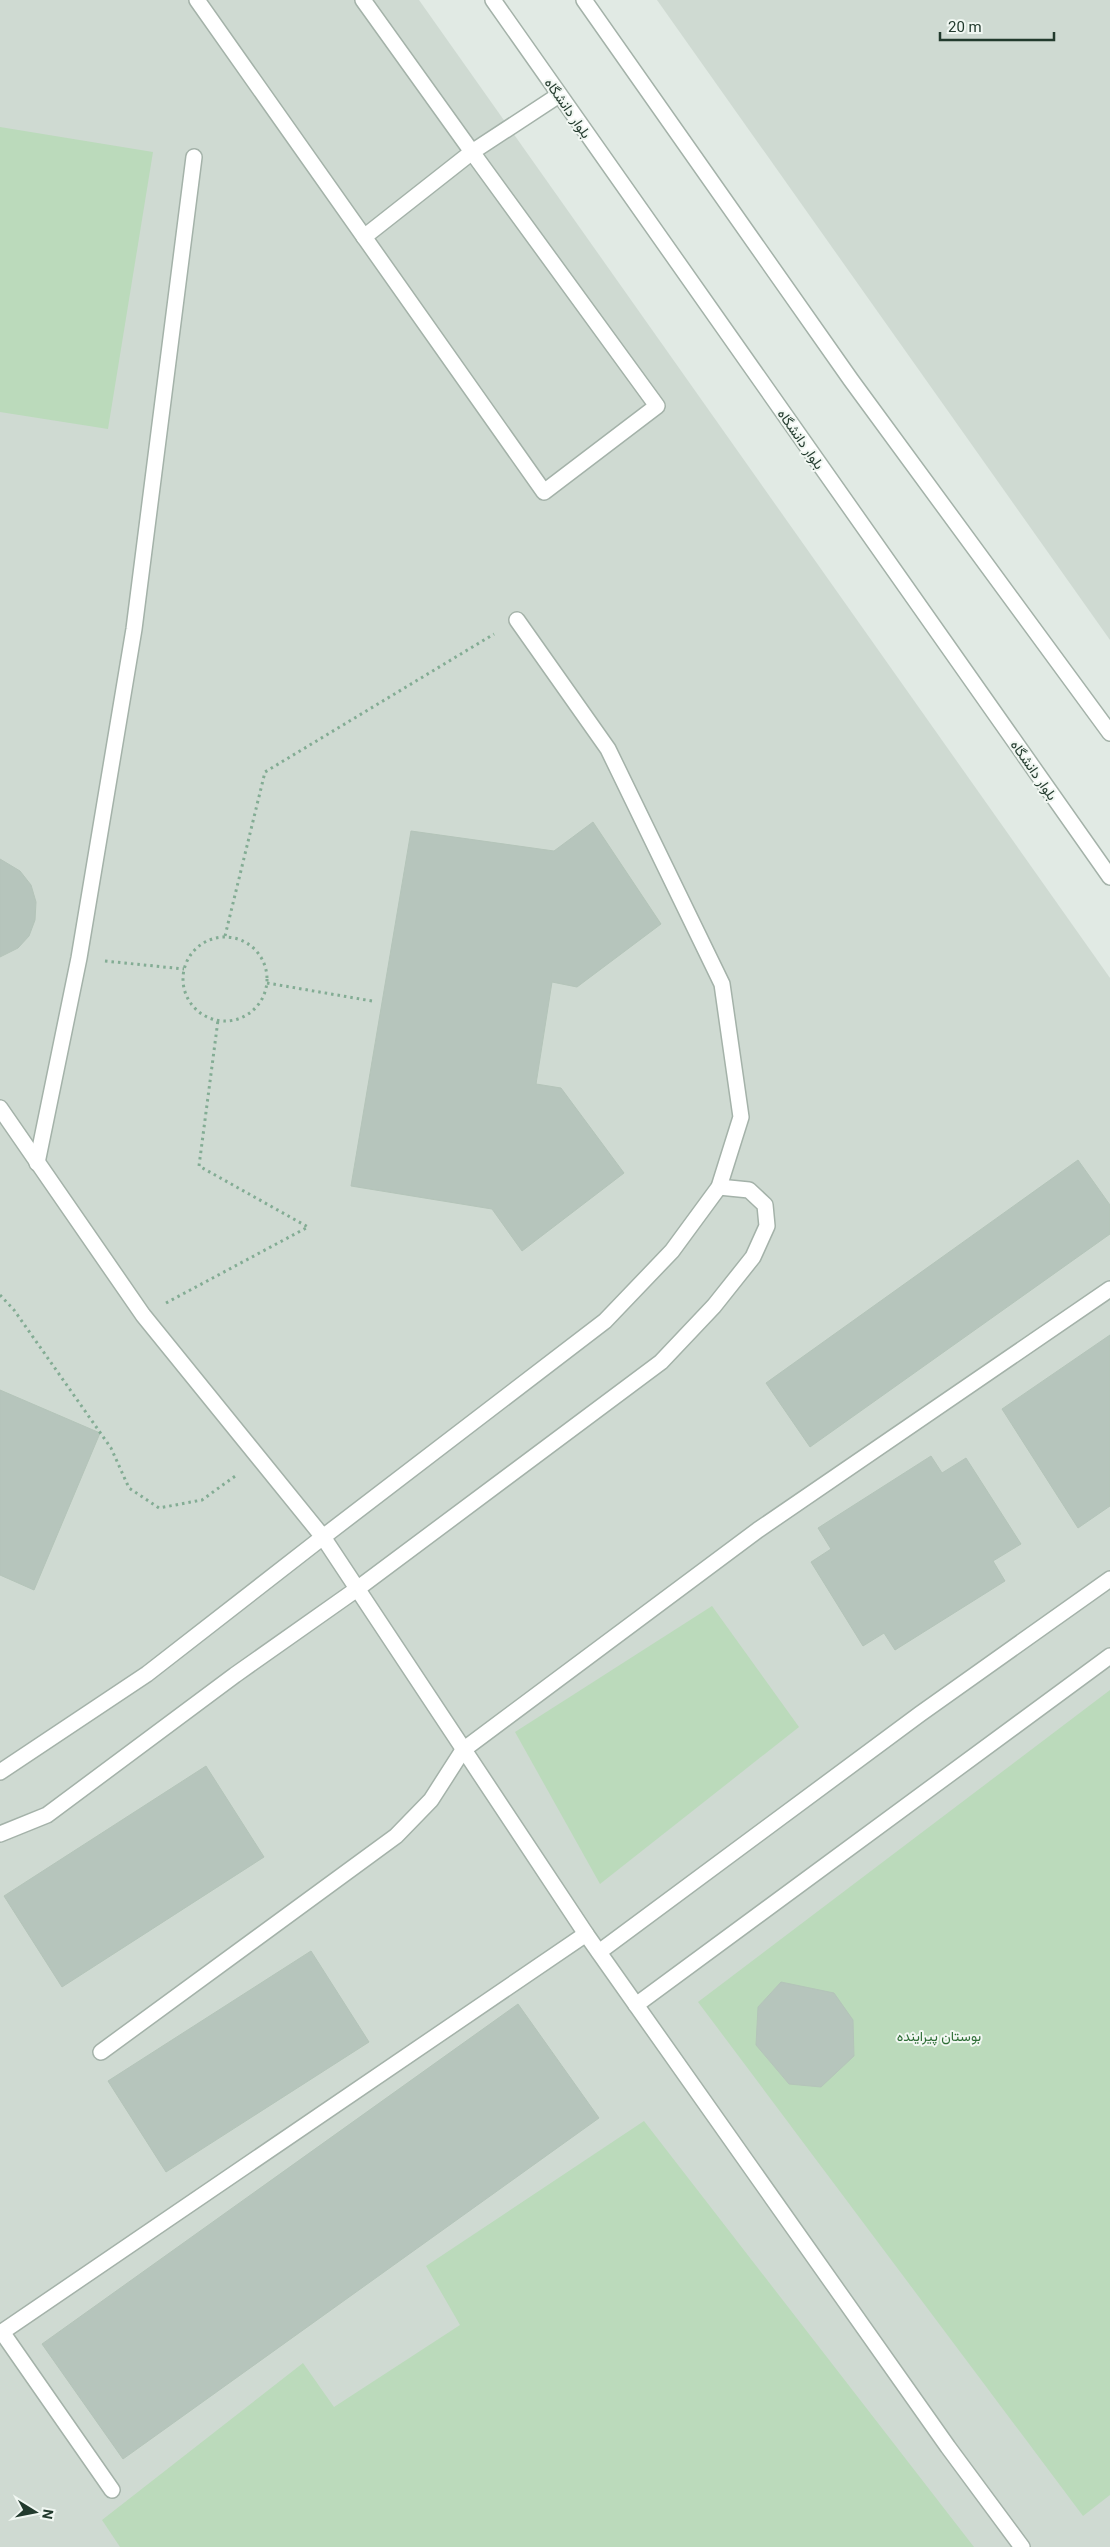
<svg xmlns="http://www.w3.org/2000/svg" width="1110" height="2547" font-family="Roboto,Vazirmatn,sans-serif">
<style>
.built{fill:#cfdad2}
.green{fill:#bbdabb}
.building{fill:#b6c5bc;stroke:#b4c4b9}
.lines{fill:none;stroke-linecap:round;stroke-linejoin:round}
.service-casing{stroke:#a4b2a9;stroke-width:18}
.minor-casing{stroke:#a4b2a9;stroke-width:18}
.tertiary-casing{stroke:#a4b2a9;stroke-width:18}
.path{stroke:#83ac94;stroke-width:3;stroke-dasharray:2.5 4;stroke-linecap:butt}
.service{stroke:#fff;stroke-width:15}
.minor{stroke:#fff;stroke-width:15}
.tertiary{stroke:#fff;stroke-width:15}
.labels{text-anchor:middle;stroke-width:4;stroke-linejoin:round;paint-order:stroke}
.street-label{font-size:14px;fill:#223a2d;stroke:#f1f7f2}
.park-label{font-size:14px;fill:#2f6e37;stroke:#f1f7f2}
</style>
<rect width="100%" height="100%" fill="#e1eae4"/>
<!-- built -->
<g class="built">
<path d="M0 0H419L1110 978V2547H0Z"/>
<path d="M657 0H1110V640Z"/>
</g>
<!-- green -->
<g class="green">
<path d="M0 127 153 152 108 429 0 412Z"/>
<path d="M712 1606 799 1727 600 1884 515 1732Z"/>
<path d="M1110 1690V2495L1083 2516 698 2002Z"/>
<path d="M644 2121 974 2547H120L102 2520 303 2363 334 2407 460 2325 426 2266Z"/>
</g>
<!-- building -->
<g class="building">
<path d="M593 822 661 924 577 987 552 982 536 1084 561 1088 624 1173 522 1251 492 1209 351 1186 411 831 554 851Z"/>
<path d="M0 859 20 871 31 885 36 902 35 920 29 936 18 948 0 957Z"/>
<path d="M1078 1160 1110 1205V1234L810 1447 766 1383Z"/>
<path d="M1110 1335V1506L1078 1528 1002 1409Z"/>
<path d="M0 1390 100 1433 34 1590 0 1575Z"/>
<path d="M931 1456 942 1473 966 1458 1021 1544 993 1561 1005 1581 895 1650 884 1633 863 1646 811 1562 831 1549 818 1528Z"/>
<path d="M206 1766 264 1857 62 1987 4 1896Z"/>
<path d="M311 1951 369 2042 166 2172 108 2081Z"/>
<path d="M781 1982 834 1993 853 2020 854 2056 821 2087 789 2084 756 2045 758 2007Z"/>
<path d="M518 2004 599 2118 123 2459 42 2344Z"/>
</g>
<g class="lines">
<defs>
<g id="service">
<path d="M197 0 544 492 657 406 472 152 559 95"/>
<path d="M363 0 472 152 364 237"/>
<path d="M0 1108 143 1315 323 1537"/>
<path d="M0 1772 147 1674 323 1537 605 1321 672 1251 719 1187 741 1117 722 984 608 749 517 620"/>
<path d="M0 1834 47 1815 235 1675 357 1589 661 1362 714 1306 753 1257 767 1226 765 1205 749 1190 719 1187"/>
<path d="M599 1952 920 1714 1110 1579"/>
<path d="M636 2005 1110 1656"/>
<path d="M101 2052 396 1836 431 1800 463 1750"/>
<path d="M112 2490 2 2332 586 1934"/>
</g>
<g id="minor">
<path d="M37 1163 79 958 134 629 194 157"/>
<path d="M323 1537 586 1934 948 2447 1022 2547"/>
<path d="M463 1750 758 1530 1110 1289"/>
</g>
<g id="tertiary">
<path d="M493 0 1110 877"/>
<path d="M584 0 851 380 1110 733"/>
</g>
</defs>
<!-- service casing -->
<use href="#service" class="service-casing"/>
<!-- minor casing -->
<use href="#minor" class="minor-casing"/>
<!-- tertiary casing -->
<use href="#tertiary" class="tertiary-casing"/>
<!-- path -->
<g class="path">
<path d="M225 936 265 772 494 634"/>
<circle cx="225" cy="979" r="42"/>
<path d="M105 961 184 969"/>
<path d="M267 983 372 1001"/>
<path d="M0 1295 14 1310 111 1448 129 1488 159 1508 202 1500 238 1474"/>
<path d="M166 1303 308 1227 199 1166 218 1020"/>
</g>
<!-- service -->
<use href="#service" class="service"/>
<!-- minor -->
<use href="#minor" class="minor"/>
<!-- tertiary -->
<use href="#tertiary" class="tertiary"/>
</g>
<g class="labels">
<!-- street labels -->
<g class="street-label">
<text transform="translate(568 108) rotate(55)" y="5">بلوار دانشگاه</text>
<text transform="translate(801 439) rotate(55)" y="5">بلوار دانشگاه</text>
<text transform="translate(1034 770) rotate(55)" y="5">بلوار دانشگاه</text>
</g>
<!-- park labels -->
<g class="park-label">
<text x="939" y="2041">بوستان پیراینده</text>
</g>
</g>
<!-- north arrow -->
<g transform="translate(35 2512) rotate(100)" stroke="#f1f7f2" stroke-width="4" paint-order="stroke">
<path d="M0-4L9 19L0 12L-9 19Z" fill="#223a2d"/>
<text y="-8" font-size="14" font-weight="bold" text-anchor="middle" fill="#223a2d">N</text>
</g>
<!-- scale -->
<path d="M940 32v8h114v-8" fill="none" stroke="#223a2d" stroke-width="2.5"/>
<text x="948" y="32" font-size="15" fill="#223a2d" stroke="#f1f7f2" stroke-width="4" paint-order="stroke">20 m</text>
</svg>
